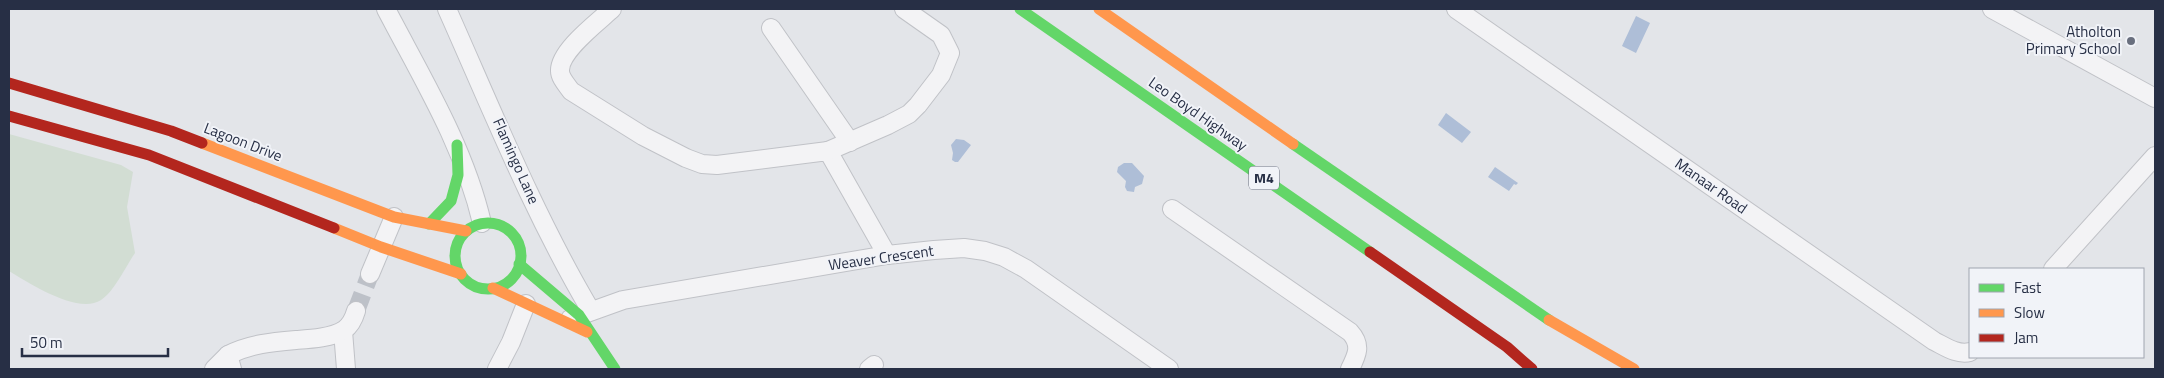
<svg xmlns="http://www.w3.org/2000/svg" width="2164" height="378" font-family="'Titillium Web',sans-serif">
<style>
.green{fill:#d2ddd3}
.water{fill:#aebed7}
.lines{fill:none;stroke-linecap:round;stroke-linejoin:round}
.street-tunnel{stroke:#bdc1c8;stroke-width:18;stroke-dasharray:18 9;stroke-linecap:butt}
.street-casing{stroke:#c0c2c7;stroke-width:20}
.street{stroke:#f3f3f5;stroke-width:18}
.fast{stroke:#63d668;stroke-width:11}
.slow{stroke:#ff974d;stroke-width:11}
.jam{stroke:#b3261e;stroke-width:11}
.poi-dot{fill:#696f7e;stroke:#f1f3f8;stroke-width:2}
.labels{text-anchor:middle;stroke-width:4;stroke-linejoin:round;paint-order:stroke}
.shield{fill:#f1f3f8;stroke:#646a7b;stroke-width:1}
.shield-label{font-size:14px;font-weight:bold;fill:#272f45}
.poi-label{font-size:15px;fill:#272f45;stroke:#f1f3f8;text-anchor:end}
.street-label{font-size:15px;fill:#272f45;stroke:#f1f3f8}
</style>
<rect width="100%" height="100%" fill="#e3e5e9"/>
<!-- green -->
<path class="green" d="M9 134 121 165 133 172 127 207 135 253C126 266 114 292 101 300 78 315 29 283 9 271Z"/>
<!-- water -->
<g class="water">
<path d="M1636 16 1650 23 1636 53 1622 46Z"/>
<path d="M1446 113 1471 132 1462 143 1438 125Z"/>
<path d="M956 139 964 140 971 145 958 162H955L952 160 953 153 951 145Z"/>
<path d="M1124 163H1132L1144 176 1142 184 1135 187 1134 192 1127 191 1125 187 1126 181 1117 172 1118 167Z"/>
<path d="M1495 167 1518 183 1516 185 1514 184 1509 191 1488 177Z"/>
</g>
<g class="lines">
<!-- street-tunnel -->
<path class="street-tunnel" d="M356 311 370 274"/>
<defs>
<g id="street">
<path d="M386 9C422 78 464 146 482 223"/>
<path d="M447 9C492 110 534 215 591 311"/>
<path d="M612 9C598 22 559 51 560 71 560 78 567 85 571 91L643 136 686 158 702 164 717 165 828 151 887 255"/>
<path d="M1456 9 1934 341C1946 347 1957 355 1970 352"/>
<path d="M1992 9 2155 98"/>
<path d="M771 28 850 142"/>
<path d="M828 151 888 125 909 114 918 105 941 75 950 53 941 35 904 9"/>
<path d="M1172 209 1350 332C1362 345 1357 355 1350 369"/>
<path d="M2053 269 2155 156"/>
<path d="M370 274 394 217"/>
<path d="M570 319 623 300 887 255 934 250 964 248 985 251 1004 257 1026 269 1169 369"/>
<path d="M343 331 346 369"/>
<path d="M214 369 228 355"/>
<path d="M232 369 228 355C250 344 272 342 296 340 311 339 331 338 344 330 351 325 354 318 356 311"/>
<path d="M497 369 511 342 526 304"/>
<path d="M869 369 874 365"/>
</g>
</defs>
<!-- street casing -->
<use href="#street" class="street-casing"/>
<!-- street -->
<use href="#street" class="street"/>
<!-- fast -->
<g class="fast">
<path d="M1020 9 1370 252"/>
<path d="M1293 144 1549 320"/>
<circle cx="488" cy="256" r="33"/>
<path d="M429 224 451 201 458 175 457 145"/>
<path d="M519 264 579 315 615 369"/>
</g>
<!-- slow -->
<g class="slow">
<path d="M1099 9 1293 144"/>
<path d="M202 143 394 217 466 231"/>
<path d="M334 228 381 247 461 274"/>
<path d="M493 288 587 332"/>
<path d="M1549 320 1634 369"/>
</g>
<!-- jam -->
<g class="jam">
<path d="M9 83 171 131 202 143"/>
<path d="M9 116 149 155 334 228"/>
<path d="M1370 252 1507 347 1532 369"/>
</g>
</g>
<!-- markers -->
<circle class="poi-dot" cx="2131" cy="41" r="5"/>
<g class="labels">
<!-- shield labels -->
<rect class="shield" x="1249" y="166.5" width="30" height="23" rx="4"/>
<g class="shield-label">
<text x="1264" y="183">M4</text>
</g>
<!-- poi labels -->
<g class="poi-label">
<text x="2121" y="37">Atholton<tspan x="2121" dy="17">Primary School</tspan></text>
</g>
<!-- street labels -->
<g class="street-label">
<text transform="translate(1198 114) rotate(35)" y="5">Leo Boyd Highway</text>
<text transform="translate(243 142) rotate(21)" y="5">Lagoon Drive</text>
<text transform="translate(516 161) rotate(66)" y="5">Flamingo Lane</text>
<text transform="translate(1711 186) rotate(35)" y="5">Manaar Road</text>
<text transform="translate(881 258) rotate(-8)" y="5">Weaver Crescent</text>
</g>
</g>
<!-- border -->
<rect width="2164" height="378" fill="none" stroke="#272f45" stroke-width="20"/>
<!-- legend -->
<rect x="1969" y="268" width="175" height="90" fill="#f1f3f8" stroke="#a0a5b0"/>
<rect x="1979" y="284" width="25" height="8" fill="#63d668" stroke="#a0a5b0"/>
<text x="2014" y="293" font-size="15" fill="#272f45">Fast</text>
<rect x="1979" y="309" width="25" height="8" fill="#ff974d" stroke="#a0a5b0"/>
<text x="2014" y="318" font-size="15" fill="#272f45">Slow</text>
<rect x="1979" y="334" width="25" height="8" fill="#b3261e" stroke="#a0a5b0"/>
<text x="2014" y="343" font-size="15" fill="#272f45">Jam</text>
<!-- scale -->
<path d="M22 348v8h146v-8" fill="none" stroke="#272f45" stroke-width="2.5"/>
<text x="30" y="348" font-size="15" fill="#272f45" stroke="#f1f3f8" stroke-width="4" paint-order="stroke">50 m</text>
</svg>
